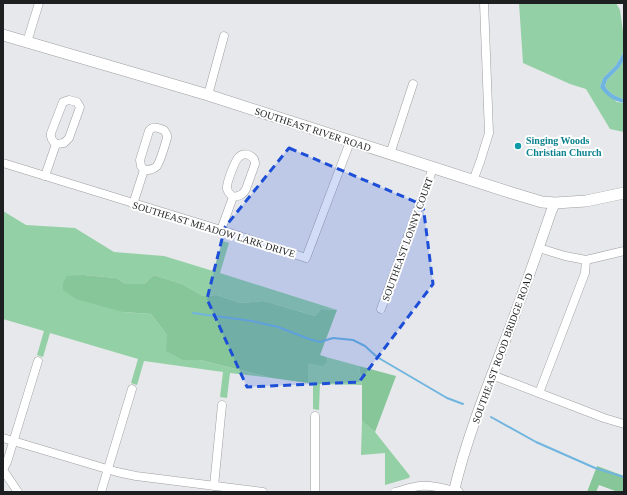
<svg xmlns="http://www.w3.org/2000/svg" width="627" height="495" font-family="'Times New Roman',serif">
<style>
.green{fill:#94d0a5}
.forest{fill:#86c699}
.water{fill:#70b5df}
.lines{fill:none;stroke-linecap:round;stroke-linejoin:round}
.stream{stroke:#70b5df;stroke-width:2}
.minor-casing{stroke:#9e9fa2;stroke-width:9}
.tertiary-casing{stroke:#9e9fa2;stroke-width:11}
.secondary-casing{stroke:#9e9fa2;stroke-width:12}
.minor{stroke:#fff;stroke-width:8}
.tertiary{stroke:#fff;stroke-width:10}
.secondary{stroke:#fff;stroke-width:11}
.marked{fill:#1d4ed8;fill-opacity:0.2;stroke:#1d4ed8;stroke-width:3;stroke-dasharray:8 5;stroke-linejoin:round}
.culture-dot{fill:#0f9aa8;stroke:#fff;stroke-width:1.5}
.labels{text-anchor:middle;stroke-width:4;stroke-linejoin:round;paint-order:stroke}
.street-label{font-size:10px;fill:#1e1f20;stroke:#fff}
.culture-label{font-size:10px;font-weight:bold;fill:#0d838f;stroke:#fff;text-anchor:start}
</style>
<rect width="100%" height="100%" fill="#e6e8eb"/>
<!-- green -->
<g class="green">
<path d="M519 3H616L620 10 624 39 623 53 616 65 603 78 600 87 617 102 624 103V132L610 129 586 89 570 84 523 63Z"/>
<path d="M624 60V99C616 97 609 93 605 86L607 80 619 68Z"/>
<path d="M3 211 26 225 75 228 114 252 164 256 213 271 223 241 229 243 220 273 337 310 321 309 315 316 264 301 240 303 217 295 203 296 182 284 154 275 144 284H126L116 278 84 275 123 312 151 314 167 335 183 360H200L272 378 230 373 227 398 220 397 223 372 144 361 137 385 131 383 138 359 50 333 43 357 37 355 44 331 3 319Z"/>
<path d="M326 357 359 366 362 385 320 384 319 410 313 409V384L308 383V363L328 361Z"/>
<path d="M362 421 375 432 410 476 409 478 385 485V453L361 455Z"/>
</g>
<!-- forest -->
<g class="forest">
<path d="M84 275 116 278 126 284H144L154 275 182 284 203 296 217 295 240 303 264 301 315 316 321 309 337 310 320 355 326 357 328 361 323 366 308 363V383L272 378 200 360H183L166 351 167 335 151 314 123 312 76 299 63 290V283L67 276Z"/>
<path d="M359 366 396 376 375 432 362 421V385Z"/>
<path d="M597 466 624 476V492H618L599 485 596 492H587Z"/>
</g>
<!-- water -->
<path class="water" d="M624 45V60L619 68 607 80 605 86C609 93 616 97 624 99V103C614 101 606 96 600 87L603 78 616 65 623 53Z"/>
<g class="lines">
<!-- stream -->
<g class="stream">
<path d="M193 313 252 321 278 327 309 339 320 342 333 338 353 340 365 346 377 357 447 398 463 404"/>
<path d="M491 417 536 442 595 468 624 477"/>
</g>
<defs>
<g id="minor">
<path d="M27 42 39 3"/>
<path d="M208 95 224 36"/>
<path d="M390 154 413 84"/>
<path d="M3 163 221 230 306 258 350 142"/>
<path d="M45 176 56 144 64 143 69 138 79 110 80 107 77 102 69 100 63 102 51 133C50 138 52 141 56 144"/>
<path d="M473 181 480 162 489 133 484 3"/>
<path d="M133 204 144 170C149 170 153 170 157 166 160 161 165 145 167 138V135L164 130C158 128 153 125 149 131L140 160 141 166 144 170"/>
<path d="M221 230 233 197C239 196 243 195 246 189L255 164C255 156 245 151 239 157 235 160 226 184 227 189 228 193 230 194 233 197"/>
<path d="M539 248 565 256 586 260 624 251"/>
<path d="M381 309 433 168"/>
<path d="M492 375 604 418 624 424"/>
<path d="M539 393 585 273 586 260"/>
<path d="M315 416V492"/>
<path d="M3 438 117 472 136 476 263 492"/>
<path d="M214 486 222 405"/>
<path d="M18 492 3 470 7 462 38 361"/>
<path d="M101 492 132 389"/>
<path d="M395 492C403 490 411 487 420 486 431 485 443 488 454 491"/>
</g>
<path id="tertiary" d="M458 492 454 491C467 436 488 385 508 333 523 293 537 253 551 212L555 203"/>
<path id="secondary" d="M3 35 147 77 208 95 512 193 542 202 555 203 586 201 624 193"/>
</defs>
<!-- minor casing -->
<use href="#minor" class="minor-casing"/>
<!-- tertiary casing -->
<use href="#tertiary" class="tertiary-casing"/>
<!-- secondary casing -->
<use href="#secondary" class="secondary-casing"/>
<!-- minor -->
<use href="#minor" class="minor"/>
<!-- tertiary -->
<use href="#tertiary" class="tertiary"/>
<!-- secondary -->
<use href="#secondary" class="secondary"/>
</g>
<!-- marked area -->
<path class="marked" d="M289 148 423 205 433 284 359 382 247 387 207 299 225 227Z"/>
<!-- markers -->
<circle class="culture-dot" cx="518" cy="146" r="4"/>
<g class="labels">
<!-- street labels -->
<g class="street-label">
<text transform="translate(313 129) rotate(18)" y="4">SOUTHEAST RIVER ROAD</text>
<text transform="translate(214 229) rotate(17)" y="4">SOUTHEAST MEADOW LARK DRIVE</text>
<text transform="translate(407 239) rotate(-70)" y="4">SOUTHEAST LONNY COURT</text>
<text transform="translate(502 348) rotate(-70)" y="4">SOUTHEAST ROOD BRIDGE ROAD</text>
</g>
<!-- culture labels -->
<g class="culture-label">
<text x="526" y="144">Singing Woods<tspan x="526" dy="12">Christian Church</tspan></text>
</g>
</g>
<!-- border -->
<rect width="627" height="495" fill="none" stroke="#1e1f20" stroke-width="8"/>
</svg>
